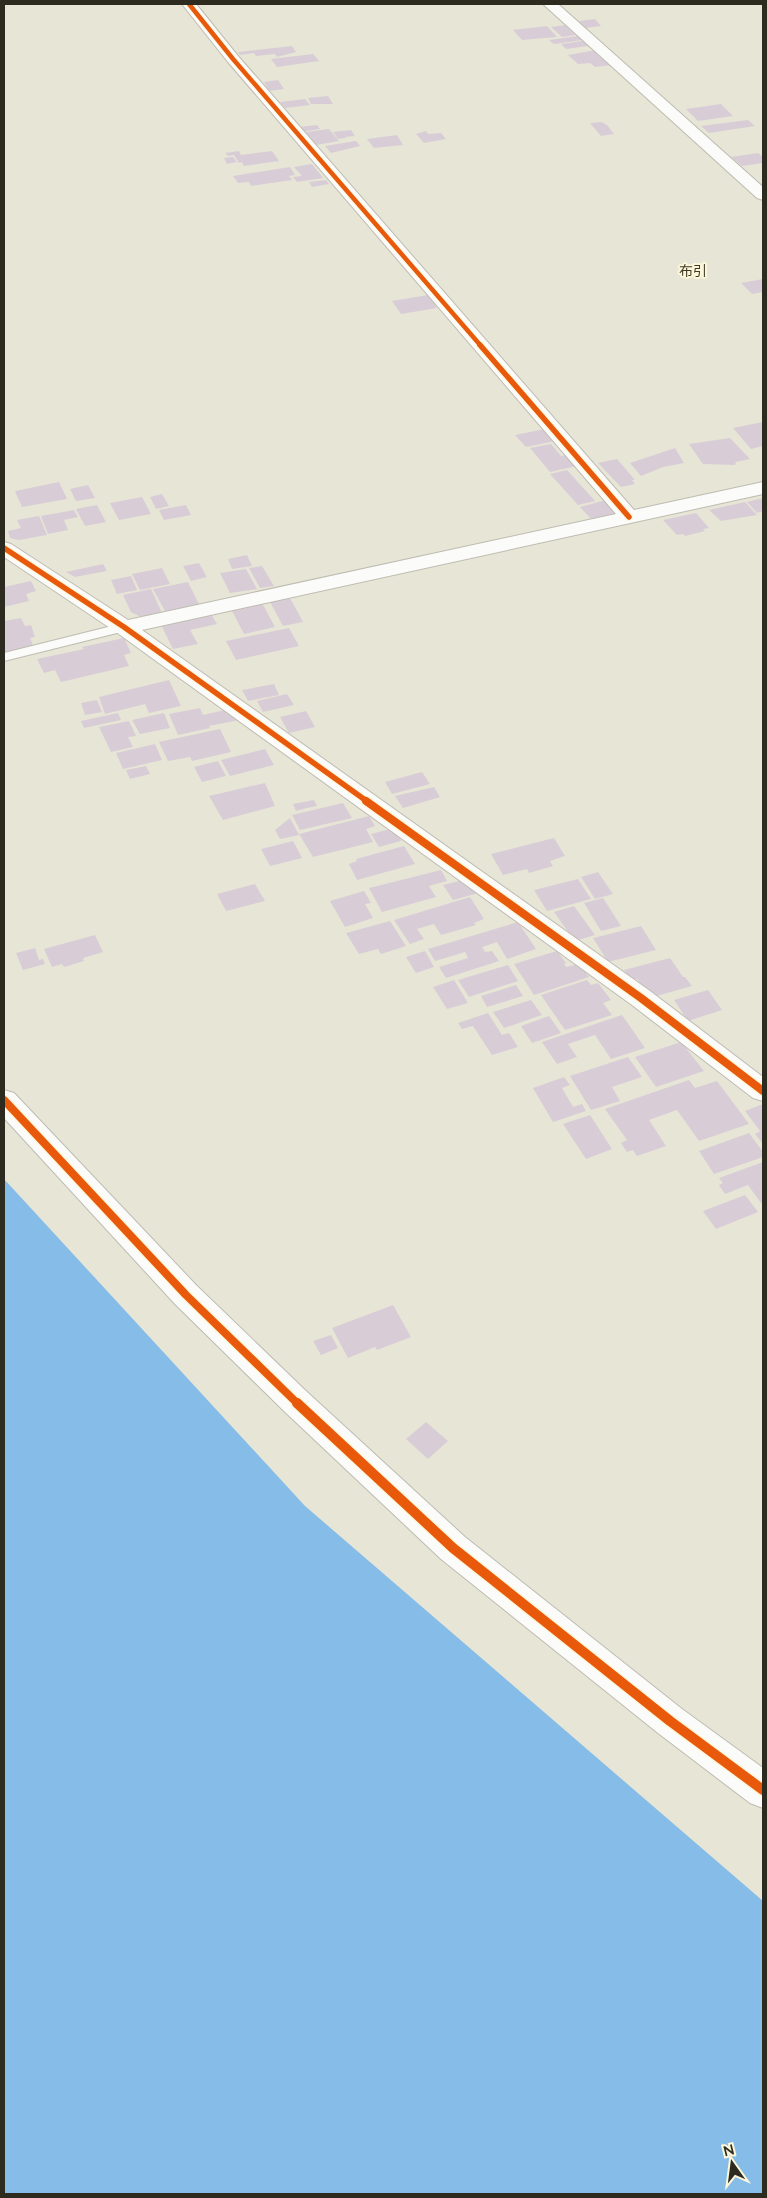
<svg xmlns="http://www.w3.org/2000/svg" width="767" height="2198" font-family="Lato,'Noto Sans JP',sans-serif">
<style>
.water{fill:#85bce8}
.building{fill:#d8cdd7}
.lines{fill:none;stroke-linecap:round;stroke-linejoin:round}
.lane-casing{stroke:#bebcb1;stroke-width:2}
.street-casing{stroke:#bebcb1;stroke-width:2}
.secondary-casing{stroke:#bebcb1;stroke-width:2}
.lane{fill:#fbfbf9;fill-rule:evenodd}
.street{fill:#fbfbf9;fill-rule:evenodd}
.secondary{fill:#fbfbf9;fill-rule:evenodd}
.cycleway-far3-casing{stroke:#fcf7db;stroke-width:6}
.cycleway-far2-casing{stroke:#fcf7db;stroke-width:8}
.cycleway-far1-casing{stroke:#fcf7db;stroke-width:11}
.cycleway-casing{stroke:#fcf7db;stroke-width:13}
.cycleway-far3{stroke:#e8590c;stroke-width:4.5}
.cycleway-far2{stroke:#e8590c;stroke-width:5.5}
.cycleway-far1{stroke:#e8590c;stroke-width:8}
.cycleway{stroke:#e8590c;stroke-width:10}
.labels{text-anchor:middle;stroke-width:4;stroke-linejoin:round;paint-order:stroke}
.far-quarter-label{font-size:14px;fill:#3e3a23;stroke:#fcf7db}
</style>
<rect width="100%" height="100%" fill="#e7e5d6"/>
<!-- water -->
<path class="water" d="M4 1179 305 1506 763 1901V2194H4Z"/>
<!-- building -->
<g class="building">
<path d="M595 19 601 26 585 28 579 21Z"/>
<path d="M565 25 575 35 562 37 551 27Z"/>
<path d="M547 26 557 37 522 40 513 30Z"/>
<path d="M578 36 583 40 554 44 549 40Z"/>
<path d="M583 41 588 46 566 49 561 44Z"/>
<path d="M292 46 296 52 277 57 275 54 256 56 254 53 240 55 238 52Z"/>
<path d="M596 50 600 54H596L611 65 595 67 590 63 578 64 568 55Z"/>
<path d="M313 54 319 61 277 67 271 59Z"/>
<path d="M278 80 284 89 269 91 264 82Z"/>
<path d="M328 96 333 104H311L308 98Z"/>
<path d="M305 99 310 105 285 108 280 102Z"/>
<path d="M721 104 733 116 698 121 686 109Z"/>
<path d="M748 120 755 126 709 133 701 126Z"/>
<path d="M601 122 607 125 614 134 601 136 590 123Z"/>
<path d="M317 125 320 129 302 132 299 127Z"/>
<path d="M329 129 339 141 316 145 306 132Z"/>
<path d="M351 130 355 136 345 137 346 138 338 139 333 132Z"/>
<path d="M426 131 428 134 441 133 446 139 424 143 416 134Z"/>
<path d="M397 135 403 145 374 148 367 139Z"/>
<path d="M356 141 360 146 331 153 325 146Z"/>
<path d="M239 151 241 155 272 151 279 161 244 166 242 162 239 163 234 155 228 156 225 153Z"/>
<path d="M758 153 763 157V163L742 166 731 157Z"/>
<path d="M233 157 237 162 227 164 224 158Z"/>
<path d="M312 164 323 178 297 182 293 177 302 176 294 167Z"/>
<path d="M290 167 295 175 289 176 292 180 251 186 249 182 238 183 233 176Z"/>
<path d="M326 180 329 184 312 187 309 182Z"/>
<path d="M763 279V292L752 294 741 283Z"/>
<path d="M428 295 437 308 401 314 392 301Z"/>
<path d="M763 422V446L751 449 733 428Z"/>
<path d="M545 429 555 441 526 447 515 435Z"/>
<path d="M730 438 750 459 736 462 735 465 703 464 689 444Z"/>
<path d="M551 444 561 456 571 454 581 465 550 472 530 448Z"/>
<path d="M675 448 684 463 663 467 641 476 630 463Z"/>
<path d="M617 459 635 480H632L635 484 621 487 598 463Z"/>
<path d="M567 470 595 501 578 505 550 474Z"/>
<path d="M59 482 67 499 22 507 15 491Z"/>
<path d="M88 485 95 498 76 501 70 489Z"/>
<path d="M162 494 169 506 156 509 150 497Z"/>
<path d="M142 497 151 514 119 520 110 503Z"/>
<path d="M763 498V511L757 513 747 502Z"/>
<path d="M606 500 619 515 593 521 580 507Z"/>
<path d="M745 502 757 515 721 521 709 510Z"/>
<path d="M97 505 106 522 85 526 76 509Z"/>
<path d="M186 505 191 515 164 520 159 510Z"/>
<path d="M74 510 78 517 64 520 68 530 48 534 41 516Z"/>
<path d="M696 513 709 528 703 529 705 531 685 536 683 534 677 535 663 520Z"/>
<path d="M39 516 47 535 19 540 10 538 8 531 21 528 17 520Z"/>
<path d="M247 555 252 566 232 569 228 559Z"/>
<path d="M199 563 207 577 191 581 183 566Z"/>
<path d="M103 564 107 571 75 577 66 572Z"/>
<path d="M262 566 274 586 260 588 249 568Z"/>
<path d="M162 568 170 584 140 590 132 574Z"/>
<path d="M246 569 257 589 230 593 220 573Z"/>
<path d="M131 576 137 590 117 594 111 580Z"/>
<path d="M31 581 36 591 26 594 29 601 4 607V587Z"/>
<path d="M188 582 200 606 166 613 153 589Z"/>
<path d="M151 589 162 613 141 617 131 612 123 595Z"/>
<path d="M290 598 303 622 283 626 270 602Z"/>
<path d="M262 603 275 627 244 634 231 609Z"/>
<path d="M211 614 217 624 190 630 198 644 173 649 161 625Z"/>
<path d="M21 618 25 626 31 625 35 637 30 638 34 648 4 655V621Z"/>
<path d="M289 628 299 646 236 660 226 641Z"/>
<path d="M124 638 131 653 124 655 129 666 61 682 55 670 44 673 37 659 84 649 82 647Z"/>
<path d="M169 680 181 706 149 713 145 704 105 714 99 697Z"/>
<path d="M274 684 279 695 248 701 242 690Z"/>
<path d="M287 694 294 705 263 712 257 701Z"/>
<path d="M97 700 102 712 85 715 81 703Z"/>
<path d="M200 708 203 715 225 710 239 720 209 726 210 728 178 735 169 714Z"/>
<path d="M306 711 315 727 289 733 280 717Z"/>
<path d="M118 713 121 720 84 728 81 721Z"/>
<path d="M164 713 170 728 140 734 132 720Z"/>
<path d="M129 721 136 736 128 737 133 747 111 752 99 727Z"/>
<path d="M220 729 231 752 192 761 190 757 168 761 159 742Z"/>
<path d="M155 744 162 760 123 769 116 753Z"/>
<path d="M265 749 274 765 230 776 221 760Z"/>
<path d="M218 761 226 776 202 782 194 767Z"/>
<path d="M146 766 150 774 130 779 126 770Z"/>
<path d="M422 772 430 784 392 794 385 782Z"/>
<path d="M265 783 275 806 223 820 209 796Z"/>
<path d="M434 787 440 797 403 808 395 796Z"/>
<path d="M314 800 317 806 307 808 296 811 293 804Z"/>
<path d="M343 803 352 818 300 830 292 815Z"/>
<path d="M369 816 375 826 366 829 373 842 313 857 299 834Z"/>
<path d="M290 818 299 835 280 839 275 830Z"/>
<path d="M394 828 401 841 379 847 371 834Z"/>
<path d="M554 838 565 856 550 861 553 866 529 873 527 869 503 875 491 854Z"/>
<path d="M293 841 302 858 270 866 261 849Z"/>
<path d="M404 846 415 864 357 880 349 864 357 861 356 859Z"/>
<path d="M441 870 447 881 429 886 436 897 382 912 369 888Z"/>
<path d="M598 872 613 894 595 899 581 877Z"/>
<path d="M471 878 482 892 453 900 443 885Z"/>
<path d="M578 879 591 899 547 911 534 890Z"/>
<path d="M255 884 265 901 226 911 217 894Z"/>
<path d="M364 891 371 903 365 904 373 918 345 927 330 901Z"/>
<path d="M470 897 484 919 474 923 476 925 441 935 434 924 417 929 424 939 410 944 394 920Z"/>
<path d="M603 898 621 926 601 931 584 903Z"/>
<path d="M574 906 595 935 575 941 554 912Z"/>
<path d="M390 921 406 946 381 954 378 949 359 954 346 933Z"/>
<path d="M518 922 536 949 507 959 497 942 482 947 485 952 492 951 499 961 446 978 439 967 468 958 465 952 435 961 428 949Z"/>
<path d="M641 926 656 950 608 962 593 938Z"/>
<path d="M95 935 103 952 83 958 84 961 64 967 62 964 52 967 44 949Z"/>
<path d="M35 948 39 960 43 959 45 964 23 970 16 953Z"/>
<path d="M425 951 434 967 416 973 406 957Z"/>
<path d="M557 951 566 963 564 964 566 967 579 964 589 977 534 995 514 964Z"/>
<path d="M670 958 683 977H685L692 986 653 997 644 991 637 979 631 980 624 970Z"/>
<path d="M508 965 518 981 469 997 458 980Z"/>
<path d="M454 980 468 1003 447 1009 433 987Z"/>
<path d="M587 980 591 985 598 983 611 1000 603 1003 612 1015 565 1030 541 995Z"/>
<path d="M516 985 523 996 487 1007 481 996Z"/>
<path d="M708 990 722 1010 688 1021 674 1000Z"/>
<path d="M531 1000 542 1015 504 1028 493 1012Z"/>
<path d="M488 1013 502 1035 509 1033 518 1047 492 1055 473 1026 462 1029 458 1023Z"/>
<path d="M622 1015 645 1048 611 1059 595 1035 568 1044 577 1057 557 1064 542 1042Z"/>
<path d="M549 1016 561 1033 532 1043 521 1026Z"/>
<path d="M681 1042 704 1071 656 1087 635 1057Z"/>
<path d="M628 1057 642 1077 612 1087 620 1101 591 1110 570 1076Z"/>
<path d="M564 1077 570 1085 562 1088 573 1107 582 1104 586 1111 553 1122 533 1088Z"/>
<path d="M689 1080 695 1088 717 1081 749 1124 699 1141 677 1110 649 1120 666 1146 637 1156 633 1150 627 1152 621 1143 627 1140 605 1109Z"/>
<path d="M763 1104V1144L755 1134 760 1131 745 1111Z"/>
<path d="M590 1115 612 1149 586 1159 563 1124Z"/>
<path d="M749 1133 763 1152V1157L714 1174 699 1151Z"/>
<path d="M763 1162V1202L761 1203 748 1185 725 1194 719 1185 723 1183 719 1178Z"/>
<path d="M745 1195 758 1212 716 1229 703 1211Z"/>
<path d="M393 1305 411 1337 377 1350 375 1347 348 1358 332 1328Z"/>
<path d="M331 1335 338 1348 321 1355 313 1341Z"/>
<path d="M426 1422 448 1441 428 1459 406 1439Z"/>
</g>
<g class="lines">
<defs>
<path id="lane" d="M124 623 129 624 131 627 129 630 4 661V653Z"/>
<g id="street">
<path d="M182 4H196L238 56 634 510 763 482V494L142 630 650 991 763 1077V1101L753 1098 632 1005 116 632 4 557V542L11 544 128 620 616 514 228 62Z"/>
<path d="M543 4H558L763 187V200L757 198Z"/>
</g>
<path id="secondary" d="M4 1090 14 1093 197 1286 306 1391 465 1537 682 1709 763 1768V1808L750 1803 658 1733 441 1559 284 1411 175 1304 4 1118Z"/>
</defs>
<!-- lane casing -->
<use href="#lane" class="lane-casing"/>
<!-- street casing -->
<use href="#street" class="street-casing"/>
<!-- secondary casing -->
<use href="#secondary" class="secondary-casing"/>
<!-- lane -->
<use href="#lane" class="lane"/>
<!-- street -->
<use href="#street" class="street"/>
<!-- secondary -->
<use href="#secondary" class="secondary"/>
<defs>
<path id="cycleway-far3" d="M189 4 233 59 481 346"/>
<g id="cycleway-far2">
<path d="M480 345 629 517"/>
<path d="M4 548 124 627 368 802"/>
</g>
<g id="cycleway-far1">
<path d="M366 801 641 998 763 1091"/>
<path d="M4 1100 186 1295 298 1404"/>
</g>
<path id="cycleway" d="M297 1403 453 1548 670 1721 763 1790"/>
</defs>
<!-- cycleway-far3 casing -->
<use href="#cycleway-far3" class="cycleway-far3-casing"/>
<!-- cycleway-far2 casing -->
<use href="#cycleway-far2" class="cycleway-far2-casing"/>
<!-- cycleway-far1 casing -->
<use href="#cycleway-far1" class="cycleway-far1-casing"/>
<!-- cycleway casing -->
<use href="#cycleway" class="cycleway-casing"/>
<!-- cycleway-far3 -->
<use href="#cycleway-far3" class="cycleway-far3"/>
<!-- cycleway-far2 -->
<use href="#cycleway-far2" class="cycleway-far2"/>
<!-- cycleway-far1 -->
<use href="#cycleway-far1" class="cycleway-far1"/>
<!-- cycleway -->
<use href="#cycleway" class="cycleway"/>
</g>
<g class="labels">
<!-- far-quarter labels -->
<g class="far-quarter-label">
<text x="693" y="276">布引</text>
</g>
</g>
<!-- border -->
<rect width="767" height="2198" fill="none" stroke="#2d2b20" stroke-width="10"/>
<!-- north arrow -->
<g transform="translate(732 2163) rotate(346)" stroke="#fcf7db" stroke-width="4" paint-order="stroke">
<path d="M0-4L9 19L0 12L-9 19Z" fill="#2d2b20"/>
<text y="-8" font-size="14" font-weight="bold" text-anchor="middle" fill="#2d2b20">N</text>
</g>
</svg>
